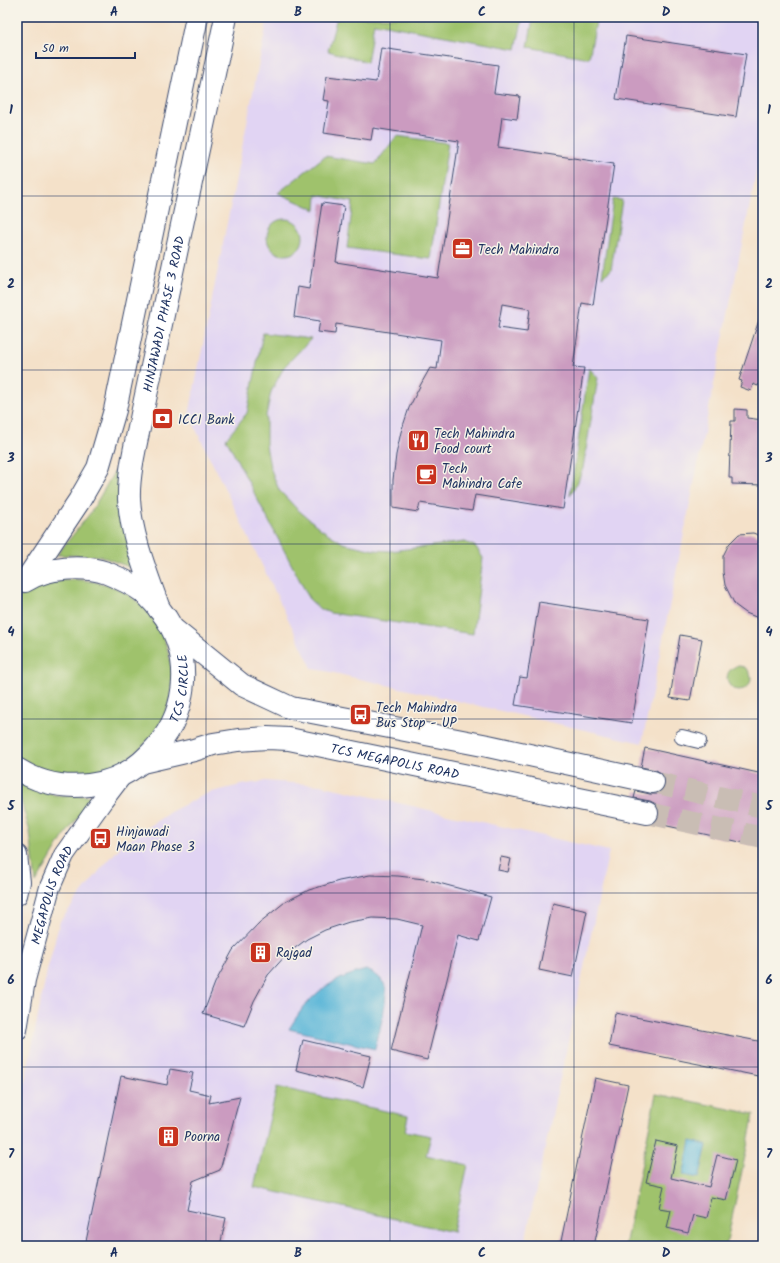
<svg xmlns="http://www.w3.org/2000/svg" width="780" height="1263" font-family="Kalam,sans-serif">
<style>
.built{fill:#e1d4f3}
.green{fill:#9fc26c;stroke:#5d7865}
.water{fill:#5ab6d8;stroke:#3a729b}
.building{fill:#cb9bc0;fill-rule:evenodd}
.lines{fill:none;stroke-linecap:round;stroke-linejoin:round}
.primary-tunnel{stroke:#c9bdb4;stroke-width:22;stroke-dasharray:22 11;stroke-linecap:butt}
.street-casing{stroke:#3c4a6e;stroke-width:16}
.secondary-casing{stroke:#3c4a6e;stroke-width:22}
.primary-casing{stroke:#3c4a6e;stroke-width:24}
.street{stroke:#fff;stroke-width:14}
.secondary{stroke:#fff;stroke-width:20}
.primary{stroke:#fff;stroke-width:22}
.grid{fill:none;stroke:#1b2f5e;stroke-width:1;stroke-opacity:0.55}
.labels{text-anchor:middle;stroke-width:3;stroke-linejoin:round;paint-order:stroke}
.poi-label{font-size:13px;fill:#1b2f5e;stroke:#f7f3e8;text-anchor:start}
.street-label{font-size:13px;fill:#1b2f5e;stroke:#f7f3e8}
.neatline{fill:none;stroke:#1b2f5e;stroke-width:1.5}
.grid-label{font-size:13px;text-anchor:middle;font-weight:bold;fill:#1b2f5e}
</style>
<rect width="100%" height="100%" fill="#f7f3e8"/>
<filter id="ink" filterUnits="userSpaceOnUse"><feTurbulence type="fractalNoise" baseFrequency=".025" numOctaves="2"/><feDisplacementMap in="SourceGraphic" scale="8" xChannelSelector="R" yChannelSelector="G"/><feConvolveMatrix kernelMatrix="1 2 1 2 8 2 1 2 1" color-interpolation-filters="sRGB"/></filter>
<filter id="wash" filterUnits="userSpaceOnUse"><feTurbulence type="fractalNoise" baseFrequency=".012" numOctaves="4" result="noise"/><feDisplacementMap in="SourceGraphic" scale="16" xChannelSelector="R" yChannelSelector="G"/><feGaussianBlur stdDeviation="0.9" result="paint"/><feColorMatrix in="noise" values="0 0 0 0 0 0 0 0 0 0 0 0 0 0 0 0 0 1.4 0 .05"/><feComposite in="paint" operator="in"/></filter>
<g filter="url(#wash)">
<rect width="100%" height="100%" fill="#f4e1c9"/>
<!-- built -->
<g class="built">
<path d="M268 17H763V139L642 743 312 668 189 415Z"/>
<path d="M265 781 320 785 609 851 524 1246H17V1121L47 971 60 921 100 870 122 845 144 830 170 812 208 793 241 785Z"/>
</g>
<!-- green -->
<g class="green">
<path d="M337 17H523L516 49 374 23 367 62 328 51Z"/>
<path d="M533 17H597L589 58 528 47Z"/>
<path d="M397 136 448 143 431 259 347 248 353 202 317 195 316 210 278 193 325 156 375 164Z"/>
<path d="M613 199 622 200 611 270 602 277Z"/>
<circle cx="285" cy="237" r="18"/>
<path d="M263 333 311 339 284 367 271 392 266 416V445L270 467 279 490 297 509 321 529 343 543 374 550 390 551 465 542 476 547 483 558 473 634 330 613 320 609 310 600 226 439 247 413Z"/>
<path d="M589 368 598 378 583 468 577 484 570 495Z"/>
<path d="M117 467 123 518 137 570 100 556 57 555 91 512Z"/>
<path d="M74 579C89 581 102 582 116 588 164 609 186 674 162 720 142 759 96 783 53 773 39 770 28 763 17 756V599C38 585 50 582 74 579Z"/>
<circle cx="739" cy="678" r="12"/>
<path d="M17 780 55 795 94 796 62 839 36 883 30 832 17 787Z"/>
<path d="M277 1087 408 1116 405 1131 431 1136 426 1155 468 1165 453 1232 254 1187Z"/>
<path d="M656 1094 754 1114 726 1246H625Z"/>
</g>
<!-- water -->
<g class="water">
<path d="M366 970C374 973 381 977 385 986 389 997 378 1035 375 1049L289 1029C296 1018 303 1006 313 997 327 983 347 975 366 970Z"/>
<path d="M691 1141 707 1145 699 1178 683 1175Z"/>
</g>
<g id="blocks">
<!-- building -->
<g class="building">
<path d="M626 36 746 54 736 117 616 99Z"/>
<path d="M381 48 498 65 494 93 520 96 517 119 502 117 498 147 614 164 593 305 582 303 573 367 584 368 563 509 475 495 472 511 420 503 418 512 393 508V480L396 455 401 432 409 408 421 384 430 368 437 369 441 340 336 324 335 334 318 332 320 321 294 317 298 287 309 289 322 203 344 206 336 262 438 278 459 141 373 128 371 140 324 133 329 101 323 100 327 76 376 82ZM502 304 530 309 527 332 498 328Z"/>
<path d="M761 314 763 315V373L758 386 753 384 751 391 740 387 742 381 739 380Z"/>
<path d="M735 409 747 410V418L763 420V485L732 484V478H729L731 421H735Z"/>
<path d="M753 533 763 537V620L746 613 735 605 725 585 723 572V556L729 544 739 534Z"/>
<path d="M539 602 649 619 632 723 515 705 520 677 527 678Z"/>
<path d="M680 635 702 639 690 701 670 698Z"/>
<path d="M645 748 763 774V847L654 823 657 821 659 815V809L656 804 650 801 634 798 636 791 650 794H657L662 790 665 784V778L661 773 656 770 641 767Z"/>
<path d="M501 857 511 859 508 872 498 870Z"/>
<path d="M370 875 398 876 424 879 491 897 479 941 458 935 427 1060 391 1051 422 925 397 919 373 918 349 922 325 930 307 939 287 954 268 975 254 1001 244 1026 203 1014 215 983 233 950 259 923 285 902 309 890 339 881Z"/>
<path d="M553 903 587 911 573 977 539 970Z"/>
<path d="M615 1013 763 1042V1077L609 1046Z"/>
<path d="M303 1040 371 1056 363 1087 296 1070Z"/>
<path d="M170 1069 193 1073 189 1090 211 1095 209 1103 240 1097 220 1170 193 1181 187 1210 226 1218 220 1246H85L121 1076 167 1085Z"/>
<path d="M595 1078 628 1085 594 1246H560Z"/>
<path d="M656 1141 678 1146 671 1178 692 1183 709 1187 717 1155 736 1160 726 1200 711 1197 706 1218 693 1215 688 1233 667 1228 671 1210 659 1208 664 1186 646 1182Z"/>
</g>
</g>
</g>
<g filter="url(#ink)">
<use href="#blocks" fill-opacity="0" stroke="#3c4a6e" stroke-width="1"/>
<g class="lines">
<!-- primary-tunnel -->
<g class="primary-tunnel">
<path d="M653 782 763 807"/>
<path d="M647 813 763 838"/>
</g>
<defs>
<path id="street" d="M682 737 699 741"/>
<g id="secondary">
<path d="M17 855 20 882 17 895"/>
<path id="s1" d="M17 1030 25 980 50 887 64 855 103 800 122 775"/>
</g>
<g id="primary">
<path d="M27 579 79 501 98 468 115 410 197 17"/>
<path id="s2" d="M159 609C147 574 131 537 129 499 128 473 137 439 142 414L226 17"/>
<path d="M173 629 242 685 291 708 488 746 653 782"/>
<path id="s3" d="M142 762 194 750 213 744 238 740 267 738 289 739 647 813"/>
<path id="s4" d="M17 769C39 783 64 788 89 785 112 782 134 771 150 754 187 717 194 662 166 618 159 608 151 598 142 591 131 583 119 578 107 573 84 565 46 567 25 581"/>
</g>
</defs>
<!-- street casing -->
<use href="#street" class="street-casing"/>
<!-- secondary casing -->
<use href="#secondary" class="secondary-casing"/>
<!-- primary casing -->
<use href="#primary" class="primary-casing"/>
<!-- street -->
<use href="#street" class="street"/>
<!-- secondary -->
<use href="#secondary" class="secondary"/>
<!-- primary -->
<use href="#primary" class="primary"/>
</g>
</g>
<!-- grid -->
<path class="grid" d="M206 17V1246M390 17V1246M574 17V1246M17 196H763M17 370H763M17 544H763M17 719H763M17 893H763M17 1067H763"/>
<!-- icons -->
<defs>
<symbol id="office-square" viewBox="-11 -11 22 22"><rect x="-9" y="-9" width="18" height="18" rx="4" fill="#c8321e" stroke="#f7f3e8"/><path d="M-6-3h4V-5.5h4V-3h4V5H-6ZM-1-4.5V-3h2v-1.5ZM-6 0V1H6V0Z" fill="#fff"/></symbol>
<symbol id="bank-square" viewBox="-11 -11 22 22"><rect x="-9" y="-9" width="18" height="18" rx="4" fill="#c8321e" stroke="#f7f3e8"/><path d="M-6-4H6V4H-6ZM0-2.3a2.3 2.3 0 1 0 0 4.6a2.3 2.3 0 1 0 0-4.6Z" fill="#fff"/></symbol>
<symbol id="restaurant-square" viewBox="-11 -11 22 22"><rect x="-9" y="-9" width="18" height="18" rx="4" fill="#c8321e" stroke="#f7f3e8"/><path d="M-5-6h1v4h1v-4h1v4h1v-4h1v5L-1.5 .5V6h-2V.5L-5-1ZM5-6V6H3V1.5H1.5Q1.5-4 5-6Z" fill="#fff"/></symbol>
<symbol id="cafe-square" viewBox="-11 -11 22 22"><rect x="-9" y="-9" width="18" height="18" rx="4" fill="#c8321e" stroke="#f7f3e8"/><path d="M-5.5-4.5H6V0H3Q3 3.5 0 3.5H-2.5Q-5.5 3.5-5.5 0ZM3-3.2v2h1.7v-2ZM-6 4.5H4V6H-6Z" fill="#fff"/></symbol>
<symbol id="bus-square" viewBox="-11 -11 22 22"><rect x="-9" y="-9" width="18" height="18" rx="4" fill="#c8321e" stroke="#f7f3e8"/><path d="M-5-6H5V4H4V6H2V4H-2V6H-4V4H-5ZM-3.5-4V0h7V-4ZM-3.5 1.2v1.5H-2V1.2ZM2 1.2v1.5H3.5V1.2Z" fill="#fff"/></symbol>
<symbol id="building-square" viewBox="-11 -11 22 22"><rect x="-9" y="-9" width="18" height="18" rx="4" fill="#c8321e" stroke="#f7f3e8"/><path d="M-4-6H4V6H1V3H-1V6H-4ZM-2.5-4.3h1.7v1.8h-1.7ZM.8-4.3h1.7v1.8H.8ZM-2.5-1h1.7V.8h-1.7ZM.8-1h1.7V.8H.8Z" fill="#fff"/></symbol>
</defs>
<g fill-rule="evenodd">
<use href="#office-square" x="450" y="236" width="25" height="25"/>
<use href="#bank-square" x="150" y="406" width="25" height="25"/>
<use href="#restaurant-square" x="406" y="428" width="25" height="25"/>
<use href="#cafe-square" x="414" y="462" width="25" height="25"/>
<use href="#bus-square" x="348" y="702" width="25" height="25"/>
<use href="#bus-square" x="88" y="826" width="25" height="25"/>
<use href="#building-square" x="248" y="940" width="25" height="25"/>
<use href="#building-square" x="156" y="1124" width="25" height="25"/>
</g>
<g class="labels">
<!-- poi labels -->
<g class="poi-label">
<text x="478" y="254">Tech Mahindra</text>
<text x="178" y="424">ICCI Bank</text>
<text x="434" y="438">Tech Mahindra<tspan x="434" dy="15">Food court</tspan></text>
<text x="442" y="473">Tech<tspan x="442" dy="15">Mahindra Cafe</tspan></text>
<text x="376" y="712">Tech Mahindra<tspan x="376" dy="15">Bus Stop - UP</tspan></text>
<text x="116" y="836">Hinjawadi<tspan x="116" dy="15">Maan Phase 3</tspan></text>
<text x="276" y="957">Rajgad</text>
<text x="184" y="1141">Poorna</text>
</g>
<!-- street labels -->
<g class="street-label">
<text dy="5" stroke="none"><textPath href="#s2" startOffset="303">HINJAWADI PHASE 3 ROAD</textPath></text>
<text dy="5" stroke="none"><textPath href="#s4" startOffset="219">TCS CIRCLE</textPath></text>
<text dy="5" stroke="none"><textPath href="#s3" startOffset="258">TCS MEGAPOLIS ROAD</textPath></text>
<text dy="5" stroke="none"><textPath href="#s1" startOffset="140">MEGAPOLIS ROAD</textPath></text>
</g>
</g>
<!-- margin -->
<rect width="780" height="1263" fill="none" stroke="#f7f3e8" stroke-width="44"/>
<!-- scale -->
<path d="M36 52v6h99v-6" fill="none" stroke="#1b2f5e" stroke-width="2"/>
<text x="42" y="52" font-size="12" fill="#1b2f5e" stroke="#f7f3e8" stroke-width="3" paint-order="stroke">50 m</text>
<rect x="22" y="22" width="736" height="1219" class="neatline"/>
<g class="grid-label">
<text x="114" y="16">A</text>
<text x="298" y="16">B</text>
<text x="482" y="16">C</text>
<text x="666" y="16">D</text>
<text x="11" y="114">1</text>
<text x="769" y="114">1</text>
<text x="11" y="288">2</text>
<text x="769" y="288">2</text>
<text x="11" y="462">3</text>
<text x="769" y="462">3</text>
<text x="11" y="636">4</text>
<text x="769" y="636">4</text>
<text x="11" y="810">5</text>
<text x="769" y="810">5</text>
<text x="11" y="984">6</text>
<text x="769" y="984">6</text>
<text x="11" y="1158">7</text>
<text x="769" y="1158">7</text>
<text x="114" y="1257">A</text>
<text x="298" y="1257">B</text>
<text x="482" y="1257">C</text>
<text x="666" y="1257">D</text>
</g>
</svg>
